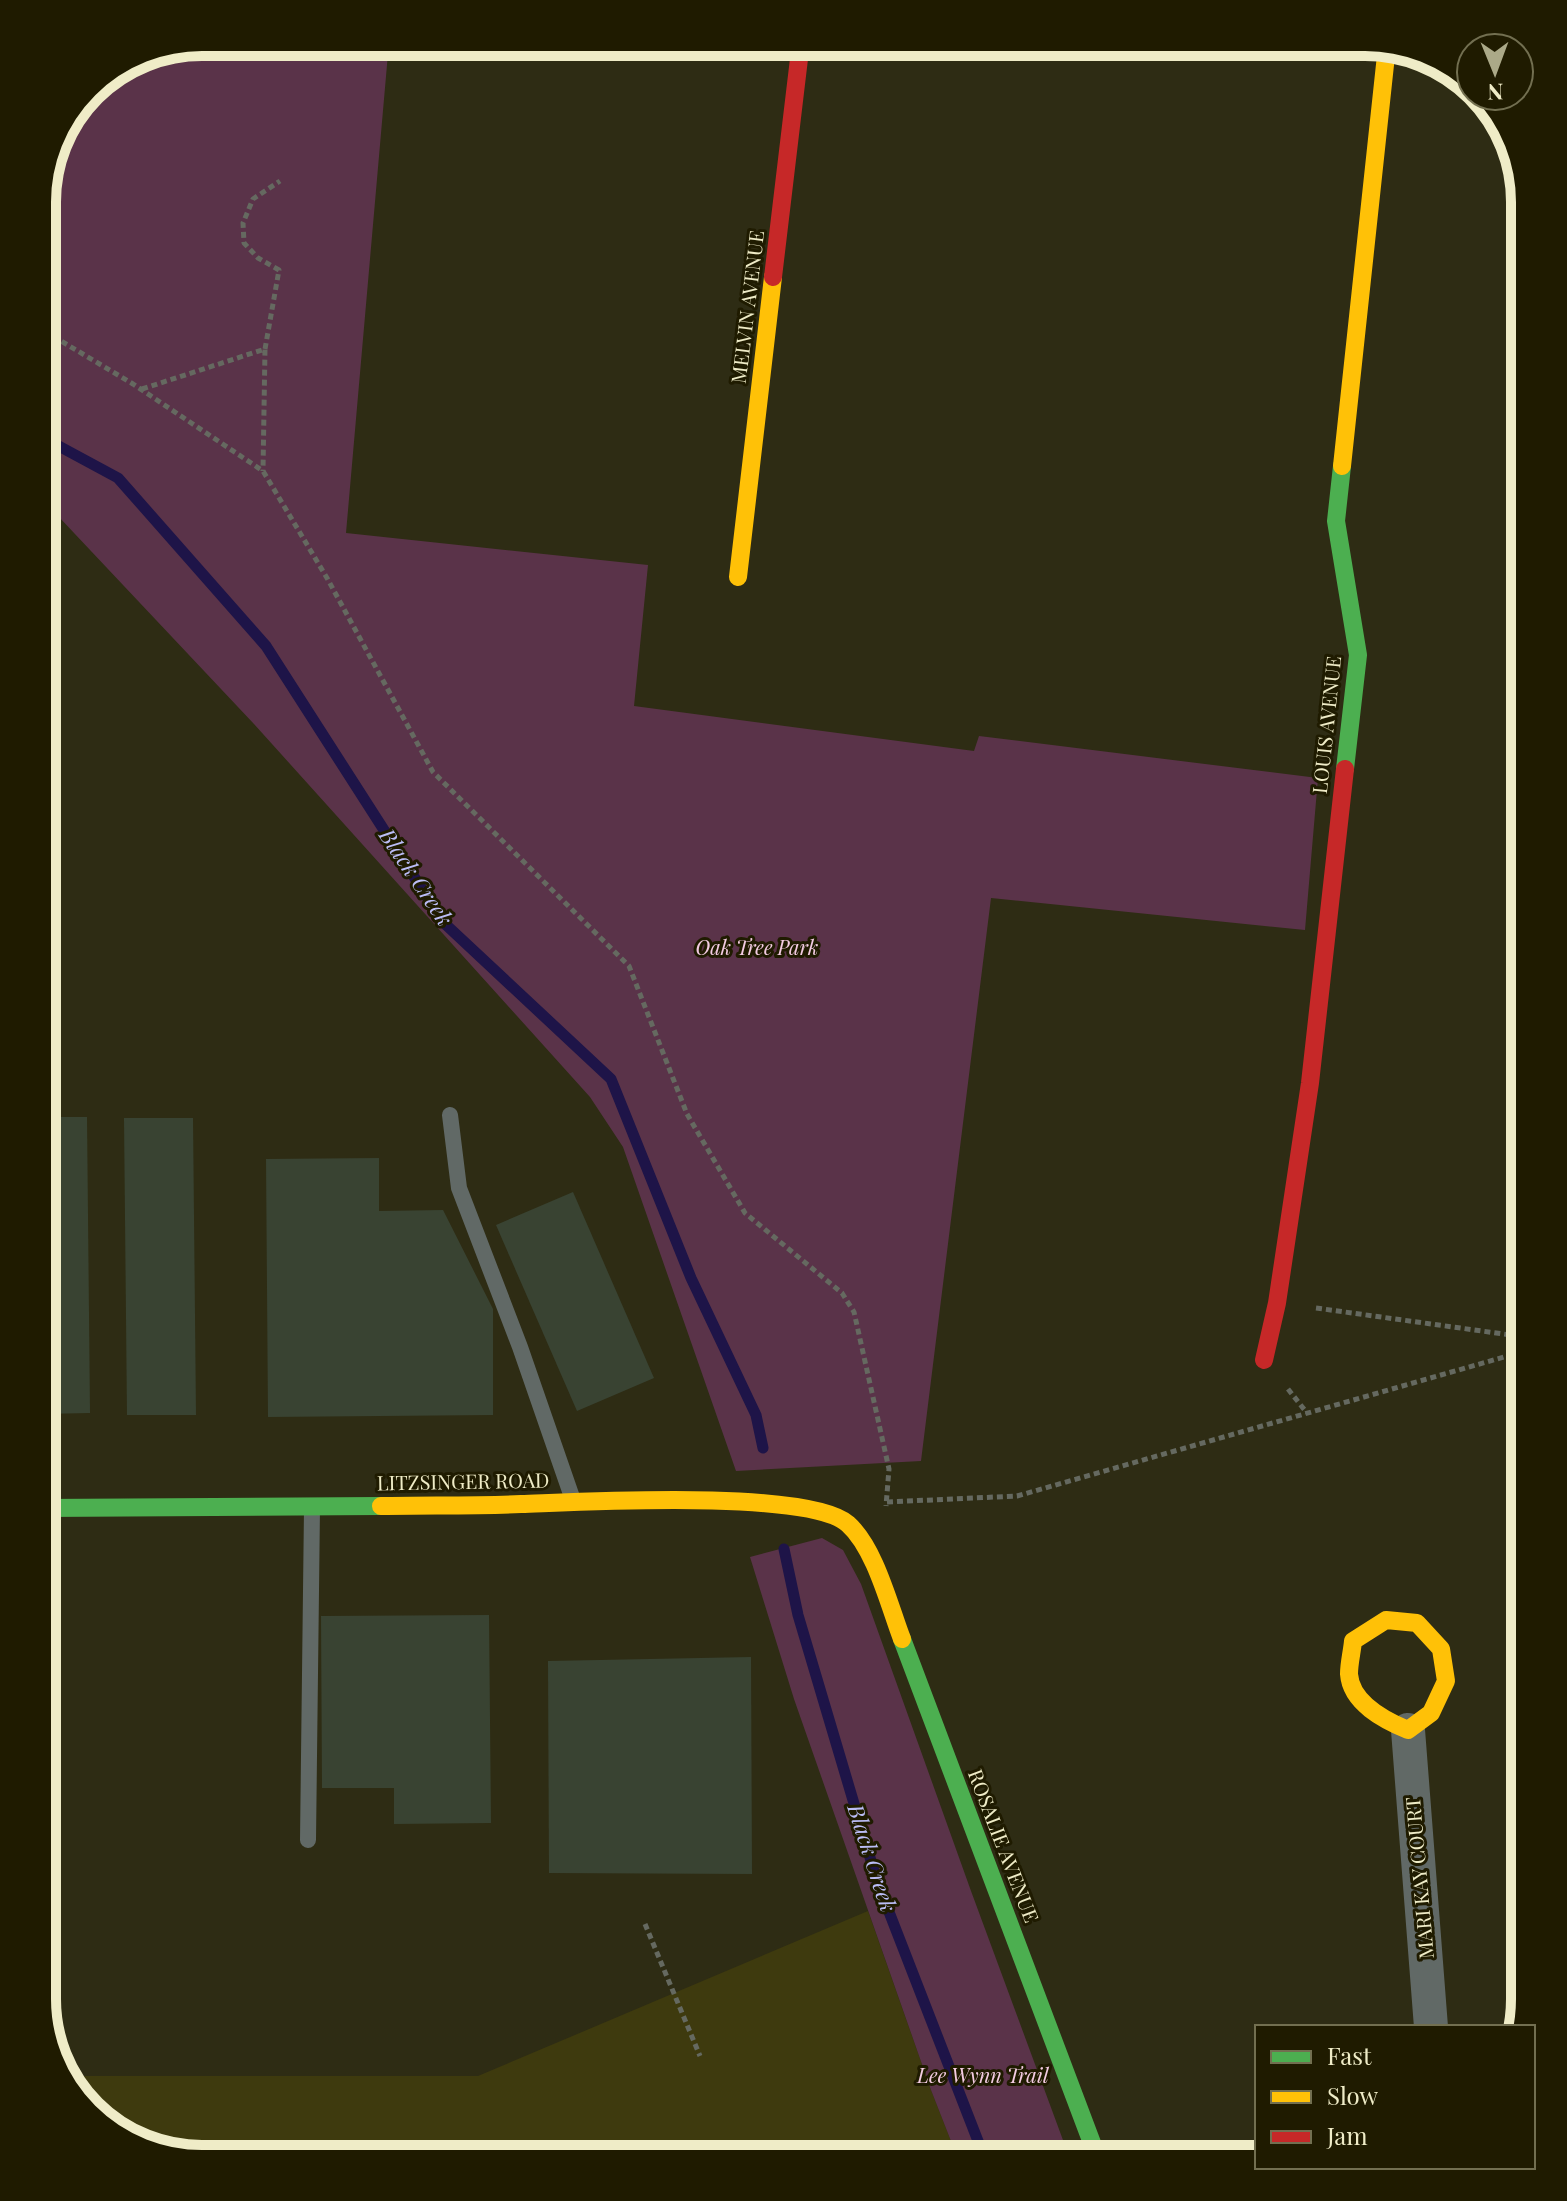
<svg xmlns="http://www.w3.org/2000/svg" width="1567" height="2201" font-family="'Playfair Display',serif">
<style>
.built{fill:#3e3a0e}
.green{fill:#5a3349}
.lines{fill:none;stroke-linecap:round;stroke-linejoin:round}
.stream{stroke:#1e1448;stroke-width:11}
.building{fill:#394332}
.path{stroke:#656960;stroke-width:5;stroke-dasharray:6 4;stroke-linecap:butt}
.lane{stroke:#616966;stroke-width:16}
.street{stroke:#616966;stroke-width:34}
.fast{stroke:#4caf50;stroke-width:18}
.slow{stroke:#ffc107;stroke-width:18}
.jam{stroke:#c62828;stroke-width:18}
.labels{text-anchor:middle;stroke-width:6;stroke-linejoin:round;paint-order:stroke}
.street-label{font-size:20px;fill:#efecc7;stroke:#1f1b00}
.park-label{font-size:20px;font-style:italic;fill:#f4cce3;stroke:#1f1b00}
.water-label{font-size:22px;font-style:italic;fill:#bbbdf6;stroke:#1f1b00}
.rim{fill:none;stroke:#efecc7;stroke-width:10}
</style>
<rect width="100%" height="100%" fill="#2e2c14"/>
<!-- built -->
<path class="built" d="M868 1911 931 2090 958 2159H192L121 2137 64 2080 63 2076H478Z"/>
<!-- green -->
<g class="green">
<path d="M202 42H389L346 533 648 565 634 706 974 751 979 736 1318 778 1305 930 991 898 921 1461 736 1471 623 1147 590 1097 254 724 42 499V191L58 131 96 82 141 54Z"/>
<path d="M822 1538 843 1550 861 1584 971 1891 1070 2159H958L931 2090 794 1699 750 1557Z"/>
</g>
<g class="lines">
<!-- stream -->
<g class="stream">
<path d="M42 437 118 478 266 646 443 922 611 1079 691 1278 756 1415 763 1448"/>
<path d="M784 1549 798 1615 877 1881 985 2159"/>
</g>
</g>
<!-- building -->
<g class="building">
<path d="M42 1117H87L90 1413 42 1414Z"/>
<path d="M124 1118H193L196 1415H127Z"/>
<path d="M379 1158V1211L443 1210 493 1309V1415L268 1417 266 1159Z"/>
<path d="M573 1192 654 1378 577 1411 496 1225Z"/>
<path d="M489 1615 491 1823 394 1824V1788H322L321 1616Z"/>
<path d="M751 1657 752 1874 549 1873 548 1661Z"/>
</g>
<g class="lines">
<!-- path -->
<g class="path">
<path d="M42 320 51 335 133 384 263 471 327 578 433 772 629 966 687 1114 745 1213 842 1293 854 1312 889 1469 886 1506"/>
<path d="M265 349 279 270 258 258 244 243 243 223 253 199 280 181"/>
<path d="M142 389 265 349 263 471"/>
<path d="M1316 1308 1525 1337"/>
<path d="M1288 1389 1307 1413"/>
<path d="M887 1502 1017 1496 1525 1351"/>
<path d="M645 1924 700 2056"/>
</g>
<!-- lane -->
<g class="lane">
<path d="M450 1115 459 1188 520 1347 573 1500"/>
<path d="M308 1840 312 1508"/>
</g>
<!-- street -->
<path class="street" d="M1408 1730 1431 2027"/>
<!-- fast -->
<g class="fast">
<path d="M1342 466 1336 521 1358 655 1345 769"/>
<path d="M42 1508 381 1506"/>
<path d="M902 1639 1098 2159"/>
</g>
<!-- slow -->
<g class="slow">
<path d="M1342 466 1387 46"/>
<path d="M738 577 773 277"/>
<path d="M381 1506C427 1505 474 1506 521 1504 581 1502 809 1489 848 1524 875 1548 889 1605 902 1639"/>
<path d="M1386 1620 1417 1623 1441 1649 1446 1681 1431 1713 1408 1730C1384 1720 1351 1703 1349 1674 1349 1663 1352 1652 1353 1641Z"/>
</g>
<!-- jam -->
<g class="jam">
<path d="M773 277 801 42"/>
<path d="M1264 1360 1277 1303 1310 1083 1345 769"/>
</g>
</g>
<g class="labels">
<!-- street labels -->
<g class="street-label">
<text transform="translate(748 307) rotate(-83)" y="7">MELVIN AVENUE</text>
<text transform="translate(1327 725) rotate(-84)" y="7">LOUIS AVENUE</text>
<text transform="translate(463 1482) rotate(-1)" y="7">LITZSINGER ROAD</text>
<text transform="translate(1003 1846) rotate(69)" y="7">ROSALIE AVENUE</text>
<text transform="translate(1420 1878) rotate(-95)" y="7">MARI KAY COURT</text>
</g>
<!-- park labels -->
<g class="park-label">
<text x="757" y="955">Oak Tree Park</text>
<text x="983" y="2083">Lee Wynn Trail</text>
</g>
<!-- water labels -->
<g class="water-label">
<text transform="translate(416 877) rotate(56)" y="8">Black Creek</text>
<text transform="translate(872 1858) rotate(72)" y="8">Black Creek</text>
</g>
</g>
<!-- crop -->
<path d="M0 0H1567V2201H0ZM202 56H1365A146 146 0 0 1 1511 202V1999A146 146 0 0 1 1365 2145H202A146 146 0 0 1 56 1999V202A146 146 0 0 1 202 56Z" fill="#1f1b00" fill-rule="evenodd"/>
<path class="rim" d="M202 56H1365A146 146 0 0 1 1511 202V1999A146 146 0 0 1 1365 2145H202A146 146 0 0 1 56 1999V202A146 146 0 0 1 202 56Z"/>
<!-- legend -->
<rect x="1255" y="2025" width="280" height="144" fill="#1f1b00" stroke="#726f50" stroke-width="2"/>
<rect x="1271" y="2051" width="40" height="12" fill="#4caf50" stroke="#726f50" stroke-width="2"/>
<text x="1327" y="2065" font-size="24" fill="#efecc7">Fast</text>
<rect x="1271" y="2091" width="40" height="12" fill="#ffc107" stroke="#726f50" stroke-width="2"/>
<text x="1327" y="2105" font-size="24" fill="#efecc7">Slow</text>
<rect x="1271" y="2131" width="40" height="12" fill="#c62828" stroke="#726f50" stroke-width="2"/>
<text x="1327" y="2145" font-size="24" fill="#efecc7">Jam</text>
<!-- north arrow -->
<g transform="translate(1495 72) rotate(179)"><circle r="38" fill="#1f1b00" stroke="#726f50" stroke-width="2"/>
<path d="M0-6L14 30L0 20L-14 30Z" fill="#aba988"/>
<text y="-12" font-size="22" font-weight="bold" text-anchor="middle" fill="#efecc7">N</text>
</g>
</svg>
